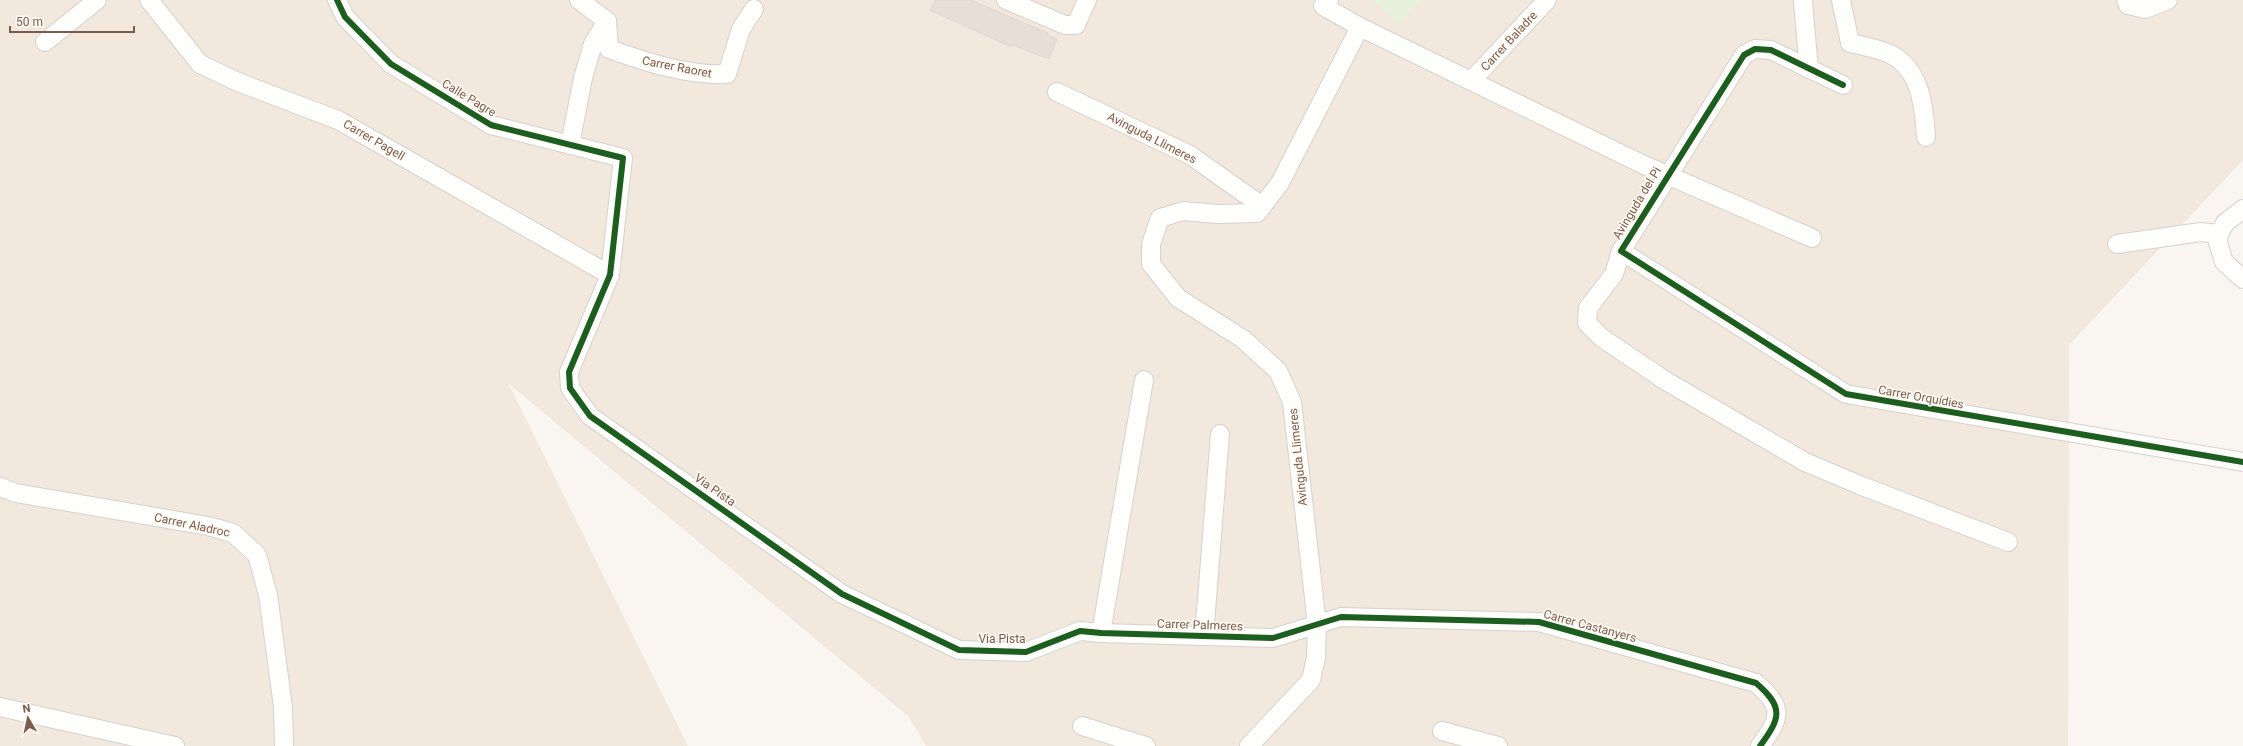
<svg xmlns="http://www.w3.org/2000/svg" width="2243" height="746" font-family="Roboto,sans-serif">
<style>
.residential{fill:#f2e8de}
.green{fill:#e7f0db}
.building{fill:#e6ded7;stroke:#e2d8d2}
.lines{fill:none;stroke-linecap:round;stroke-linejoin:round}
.street-casing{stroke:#d7d1cb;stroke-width:20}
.street{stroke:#fefefd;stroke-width:18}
.cycleway-casing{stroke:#fffaf3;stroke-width:8}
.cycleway{stroke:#1b5e20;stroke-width:6}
.labels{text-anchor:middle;stroke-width:3;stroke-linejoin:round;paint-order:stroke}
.street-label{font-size:12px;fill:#7a5c4d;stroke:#fffaf3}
</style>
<rect width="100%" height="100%" fill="#f9f5f0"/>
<!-- residential -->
<path class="residential" d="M0 0H2243V160L2069 345 2068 746H926L909 717 508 383 688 746H0Z"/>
<!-- green -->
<path class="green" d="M1372 0H1423L1399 25Z"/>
<!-- building -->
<path class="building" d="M935 0H971L1048 33 1047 35 1057 39 1049 59 1012 45 1011 47 930 10Z"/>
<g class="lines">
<defs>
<g id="street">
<path d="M149 0 200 64 238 82 338 120 610 275"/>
<path d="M337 0 345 17 391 64 491 125 623 158 610 275 569 372 570 388 590 416 842 594 959 650 1026 652 1080 631 1101 633 1273 638 1341 617 1539 622 1756 683C1784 707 1781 718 1760 746"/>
<path d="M579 0 607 21 609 49C646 62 688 76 727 74L741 29 754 9"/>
<path d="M1006 0 1065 25H1076L1087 0"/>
<path d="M1329 0 1323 6 1360 27 1644 165 1812 238"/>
<path d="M1841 0 1850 43C1864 46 1880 49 1892 55 1921 71 1924 107 1926 137"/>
<path d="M2126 0 2128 5 2145 9 2168 0"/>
<path d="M1803 2 1809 69"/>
<path d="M45 42 97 0"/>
<path d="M1471 81 1547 0"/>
<path d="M1843 85 1771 50 1755 49 1744 55 1621 251 1846 394 2243 462"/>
<path d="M1057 92 1190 155 1262 206"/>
<path d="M570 145 583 78 593 44 607 21"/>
<path d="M2243 209 2225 223 2217 239 2224 262 2243 279"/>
<path d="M2117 244 2201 232 2219 234"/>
<path d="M1621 251 1614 274 1588 308 1587 323 1602 338 1666 381 1805 462 1862 486 2008 542"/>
<path d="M0 487 16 493 208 526 233 533 257 555 268 595 283 707 284 746"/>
<path d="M1101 633 1144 380"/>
<path d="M1204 636 1220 434"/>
<path d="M0 707 175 746"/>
<path d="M1082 726 1146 746"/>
<path d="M1442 731 1498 746"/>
<path d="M1249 746 1311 680 1316 658 1317 625 1292 402 1278 371 1243 339 1178 298 1151 264V244L1160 218 1183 211 1217 214 1257 213 1280 183 1360 27"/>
</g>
</defs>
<!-- street casing -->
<use href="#street" class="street-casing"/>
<!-- street -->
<use href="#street" class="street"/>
<defs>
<g id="cycleway">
<path d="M337 0 345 17 391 64 491 125 623 158 610 275 569 372 570 388 590 416 842 594 959 650 1026 652 1080 631 1101 633 1273 638 1341 617 1539 622 1756 683C1784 707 1781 718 1760 746"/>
<path d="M1843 85 1771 50 1755 49 1744 55 1621 251 1846 394 2243 462"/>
</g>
</defs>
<!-- cycleway casing -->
<use href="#cycleway" class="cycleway-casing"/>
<!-- cycleway -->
<use href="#cycleway" class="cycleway"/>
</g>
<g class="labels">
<!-- street labels -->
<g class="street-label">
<text transform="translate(1509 41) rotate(-47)" y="4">Carrer Baladre</text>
<text transform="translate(677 67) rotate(11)" y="4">Carrer Raoret</text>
<text transform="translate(469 98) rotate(31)" y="4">Calle Pagre</text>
<text transform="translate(1152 138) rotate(27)" y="4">Avinguda Llimeres</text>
<text transform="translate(374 140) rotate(30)" y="4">Carrer Pagell</text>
<text transform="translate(1637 203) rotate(-59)" y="4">Avinguda del Pi</text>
<text transform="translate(1921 397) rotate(10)" y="4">Carrer Orquídies</text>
<text transform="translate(1298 457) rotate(-96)" y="4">Avinguda Llimeres</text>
<text transform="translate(715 490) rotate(35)" y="4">Via Pista</text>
<text transform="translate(192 525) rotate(12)" y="4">Carrer Aladroc</text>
<text transform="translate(1200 625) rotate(2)" y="4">Carrer Palmeres</text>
<text transform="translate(1590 626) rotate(15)" y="4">Carrer Castanyers</text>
<text x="1002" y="643">Via Pista</text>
</g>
</g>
<!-- north arrow -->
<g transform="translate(28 718) rotate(351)" stroke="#fffaf3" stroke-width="3" paint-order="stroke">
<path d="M0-3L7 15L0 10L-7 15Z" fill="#7a5c4d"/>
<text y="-6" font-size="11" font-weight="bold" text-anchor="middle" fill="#7a5c4d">N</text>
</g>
<!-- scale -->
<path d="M10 26v6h124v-6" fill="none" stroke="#7a5c4d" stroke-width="2"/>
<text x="16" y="26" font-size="12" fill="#7a5c4d" stroke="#fffaf3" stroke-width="3" paint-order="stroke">50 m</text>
</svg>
